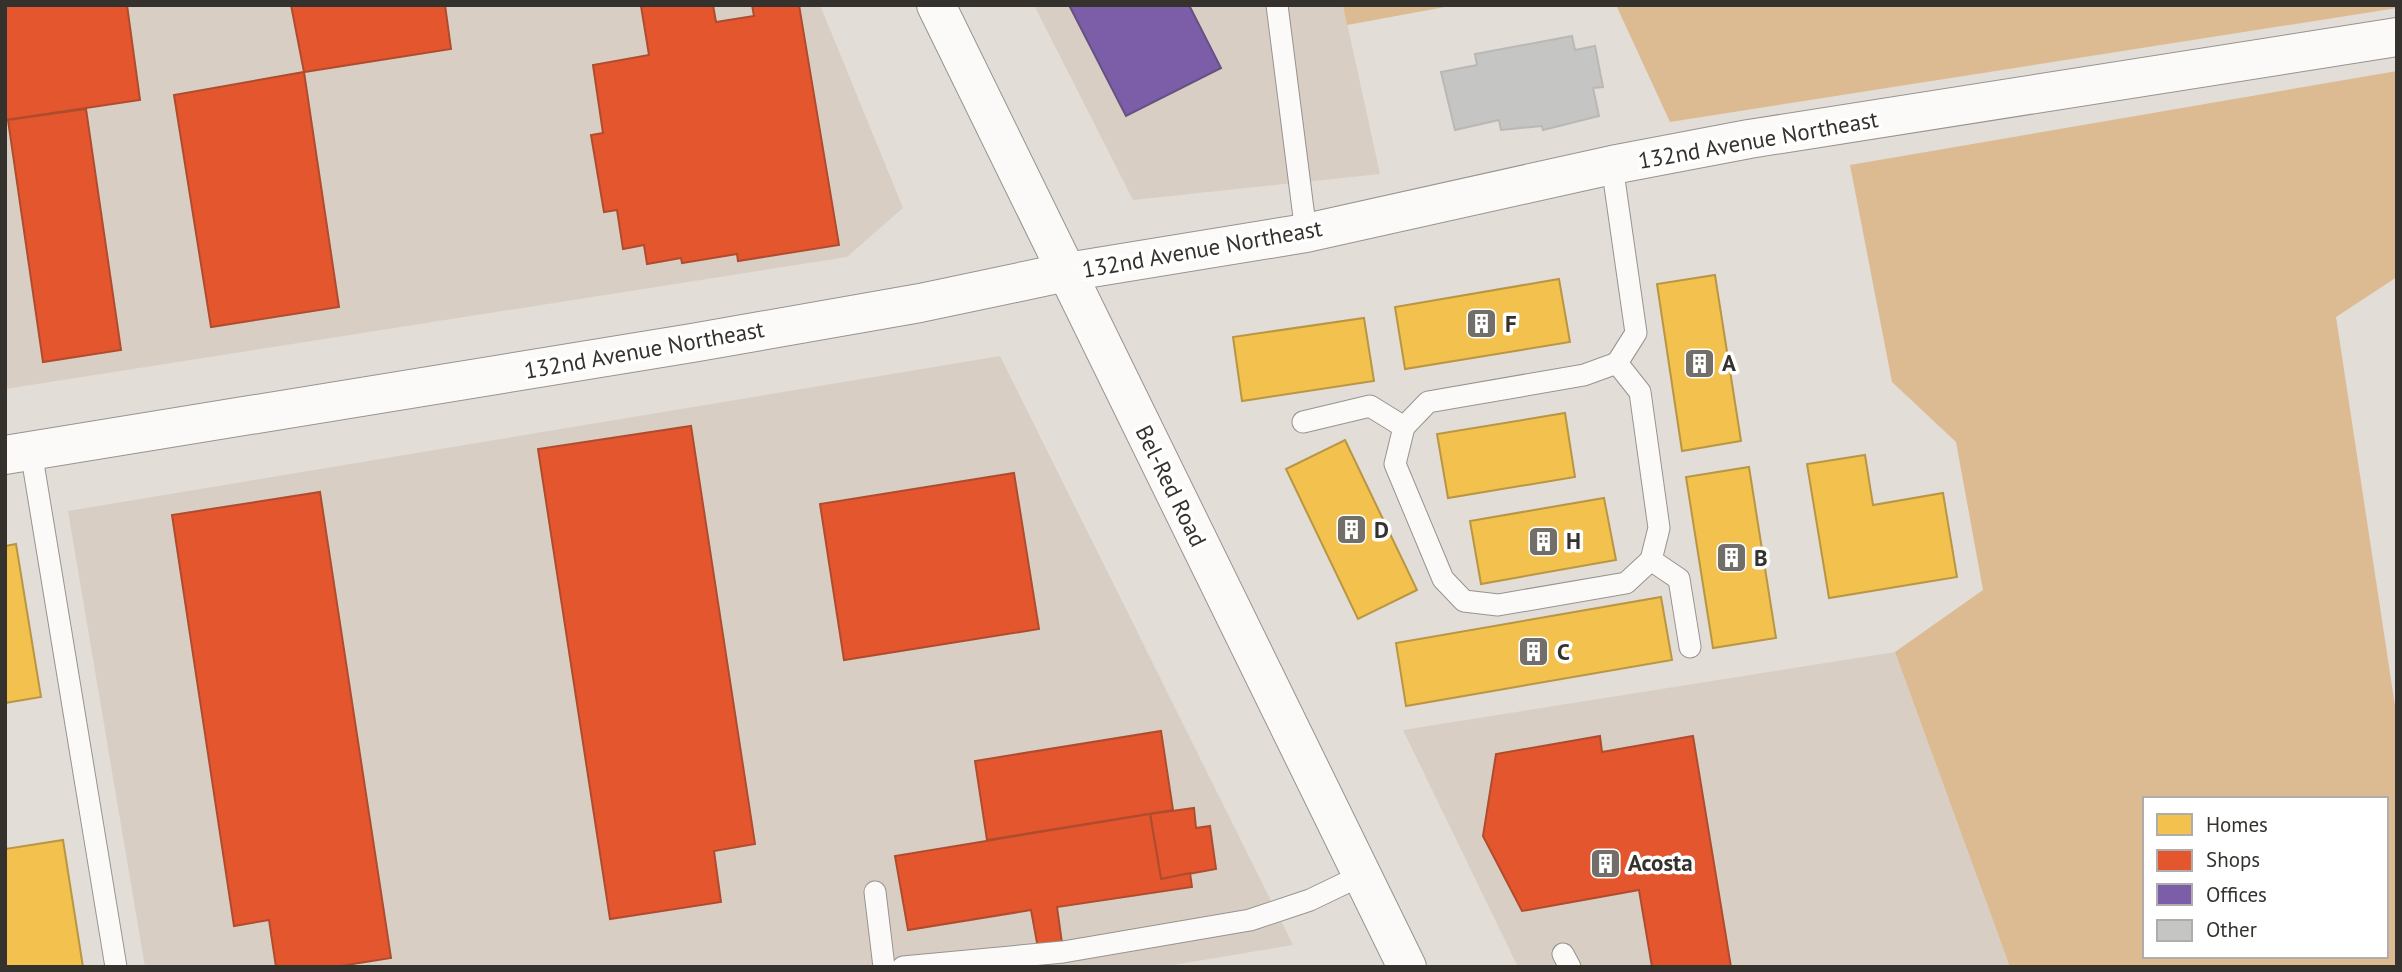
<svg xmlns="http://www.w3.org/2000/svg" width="2402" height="972" font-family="'PT Sans',sans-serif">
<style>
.built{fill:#d9cec3}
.forest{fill:#dcbb92;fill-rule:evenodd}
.homes{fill:#f2c14e;stroke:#b99644;stroke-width:2}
.shops{fill:#e4572e;stroke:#b04c2e;stroke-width:2}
.offices{fill:#7b5ea7;stroke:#665183;stroke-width:2}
.building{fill:#c5c5c4;stroke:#b9b8b7;stroke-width:2}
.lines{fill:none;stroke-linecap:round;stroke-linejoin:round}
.service-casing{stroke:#97938f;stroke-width:23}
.tertiary-casing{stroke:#97938f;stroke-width:40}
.primary-casing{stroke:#97938f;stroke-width:40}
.service{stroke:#fbfaf9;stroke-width:21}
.tertiary{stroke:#fbfaf9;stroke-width:38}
.primary{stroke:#fbfaf9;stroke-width:38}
.labels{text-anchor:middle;stroke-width:7;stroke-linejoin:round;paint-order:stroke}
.street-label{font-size:23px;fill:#35322e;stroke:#fff}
.poi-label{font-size:23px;font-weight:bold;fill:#35322e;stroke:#fff;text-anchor:start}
</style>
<rect width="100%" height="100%" fill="#e2ddd7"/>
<!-- built -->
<g class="built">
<path d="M5 5H820L903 208 847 257 5 389Z"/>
<path d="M1034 5H1343L1380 174 1133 200Z"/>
<path d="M1000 356 1293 945 1161 967H145L68 511Z"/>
<path d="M1895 652 2010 967H1518L1403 730Z"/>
</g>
<!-- forest -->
<g class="forest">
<path d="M1343 5H1456L1347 25Z"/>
<path d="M1616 5H2397V8L1670 122Z"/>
<path d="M2397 71V277L2336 317 2397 719V967H2010L1895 652 1983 590 1956 442 1892 382 1850 165ZM2145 799H2386V956H2145Z"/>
</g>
<!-- homes -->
<g class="homes">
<path d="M1715 275 1741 441 1682 451 1657 284Z"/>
<path d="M1559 279 1570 342 1405 369 1395 307Z"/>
<path d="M1364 318 1374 381 1242 401 1233 337Z"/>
<path d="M1565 413 1575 477 1448 498 1437 434Z"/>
<path d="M1345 440 1417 590 1358 619 1286 469Z"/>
<path d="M1865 455 1873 505 1943 493 1957 577 1829 598 1807 464Z"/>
<path d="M1749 467 1776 638 1713 648 1686 477Z"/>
<path d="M1604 498 1616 560 1481 584 1470 521Z"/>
<path d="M16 544 41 697 5 703V546Z"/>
<path d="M1661 597 1672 660 1406 706 1396 643Z"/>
<path d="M63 840 83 967H5V849Z"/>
</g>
<!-- shops -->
<g class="shops">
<path d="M5 5H127L140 100 5 120Z"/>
<path d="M291 5H445L451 49 304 72Z"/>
<path d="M713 5 716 22 754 16 752 5H799L839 245 738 261 737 254 682 263 681 258 647 264 644 245 623 249 617 210 604 212 591 135 603 133 593 65 649 55 641 6Z"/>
<path d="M304 72 339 307 211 327 174 95Z"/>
<path d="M86 109 121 350 43 362 8 120Z"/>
<path d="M691 426 755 844 714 851 721 902 610 919 538 449Z"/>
<path d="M1014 473 1039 629 844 660 820 504Z"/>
<path d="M320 492 391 958 334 967H276L269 920 234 926 172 515Z"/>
<path d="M1161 731 1173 810 987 840 975 761Z"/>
<path d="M1600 736 1602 752 1693 736 1731 967H1652L1639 890 1522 911 1483 836 1496 754Z"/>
<path d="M1194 808 1196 828 1210 826 1216 869 1161 879 1150 814Z"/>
<path d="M1150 814 1161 879 1190 873 1192 887 1057 907 1062 943 1038 948 1031 910 908 930 895 856Z"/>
</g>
<!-- offices -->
<path class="offices" d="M1069 5H1189L1221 68 1126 116Z"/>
<!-- building -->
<path class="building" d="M1572 36 1575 50 1595 46 1603 87 1593 88 1599 116 1543 130 1542 126 1501 130 1499 120 1455 130 1441 72 1477 65 1475 54Z"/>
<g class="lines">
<defs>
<g id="service">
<path d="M1277 5 1306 233"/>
<path d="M1612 165 1636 333 1617 363 1640 392 1659 528 1651 560 1679 579 1690 647"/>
<path d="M1303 422 1370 406 1404 427 1428 402 1584 375 1617 363"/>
<path d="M1404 427 1395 464 1443 579 1464 601 1498 605 1626 583 1651 560"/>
<path d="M31 451 116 967"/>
<path d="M875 892 884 967"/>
<path d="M1563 954 1570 967"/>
<path d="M903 967 1063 952 1250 920 1310 900 1362 875"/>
</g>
<path id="tertiary" d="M5 455 692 343 920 303 1067 272 1306 233 1612 165 1749 139 2397 37"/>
<path id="primary" d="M936 5 1407 967"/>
</defs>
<!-- service casing -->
<use href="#service" class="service-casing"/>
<!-- tertiary casing -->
<use href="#tertiary" class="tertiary-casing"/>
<!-- primary casing -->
<use href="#primary" class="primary-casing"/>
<!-- service -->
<use href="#service" class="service"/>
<!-- tertiary -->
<use href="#tertiary" class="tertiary"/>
<!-- primary -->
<use href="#primary" class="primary"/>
</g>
<!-- icons -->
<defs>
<symbol id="building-square" viewBox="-11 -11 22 22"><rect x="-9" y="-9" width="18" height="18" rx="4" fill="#726e69" stroke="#fff"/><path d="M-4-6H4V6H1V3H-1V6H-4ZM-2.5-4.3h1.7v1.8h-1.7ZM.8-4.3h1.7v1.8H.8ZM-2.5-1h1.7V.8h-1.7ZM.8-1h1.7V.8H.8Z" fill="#fff"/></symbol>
</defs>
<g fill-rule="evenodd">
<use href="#building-square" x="1464" y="306" width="35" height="35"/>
<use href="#building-square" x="1682" y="346" width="35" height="35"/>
<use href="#building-square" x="1334" y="512" width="35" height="35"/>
<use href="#building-square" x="1526" y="524" width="35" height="35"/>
<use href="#building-square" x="1714" y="540" width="35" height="35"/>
<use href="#building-square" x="1516" y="634" width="35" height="35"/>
<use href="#building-square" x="1588" y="846" width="35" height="35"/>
</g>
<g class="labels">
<!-- street labels -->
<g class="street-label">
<text transform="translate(1758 140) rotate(-10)" y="8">132nd Avenue Northeast</text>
<text transform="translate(1202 249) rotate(-10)" y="8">132nd Avenue Northeast</text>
<text transform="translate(644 350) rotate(-10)" y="8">132nd Avenue Northeast</text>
<text transform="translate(1171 486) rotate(64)" y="8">Bel-Red Road</text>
</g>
<!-- poi labels -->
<g class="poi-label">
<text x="1505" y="332">F</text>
<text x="1722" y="371">A</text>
<text x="1374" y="538">D</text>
<text x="1566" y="549">H</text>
<text x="1754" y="566">B</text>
<text x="1557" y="660">C</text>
<text x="1628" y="871">Acosta</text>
</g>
</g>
<!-- border -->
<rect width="2402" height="972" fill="none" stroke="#35322e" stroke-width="14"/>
<!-- legend -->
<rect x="2143" y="797" width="245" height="161" fill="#ffffff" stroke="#aeadab" stroke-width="2"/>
<rect x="2157" y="814" width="35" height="21" fill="#f2c14e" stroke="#aeadab" stroke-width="2"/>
<text x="2206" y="832" font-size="21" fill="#35322e">Homes</text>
<rect x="2157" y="850" width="35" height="21" fill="#e4572e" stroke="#aeadab" stroke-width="2"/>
<text x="2206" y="867" font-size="21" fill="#35322e">Shops</text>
<rect x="2157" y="884" width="35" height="21" fill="#7b5ea7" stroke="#aeadab" stroke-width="2"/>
<text x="2206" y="902" font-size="21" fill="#35322e">Offices</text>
<rect x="2157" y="920" width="35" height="21" fill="#c5c5c4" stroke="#aeadab" stroke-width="2"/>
<text x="2206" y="937" font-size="21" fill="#35322e">Other</text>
</svg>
